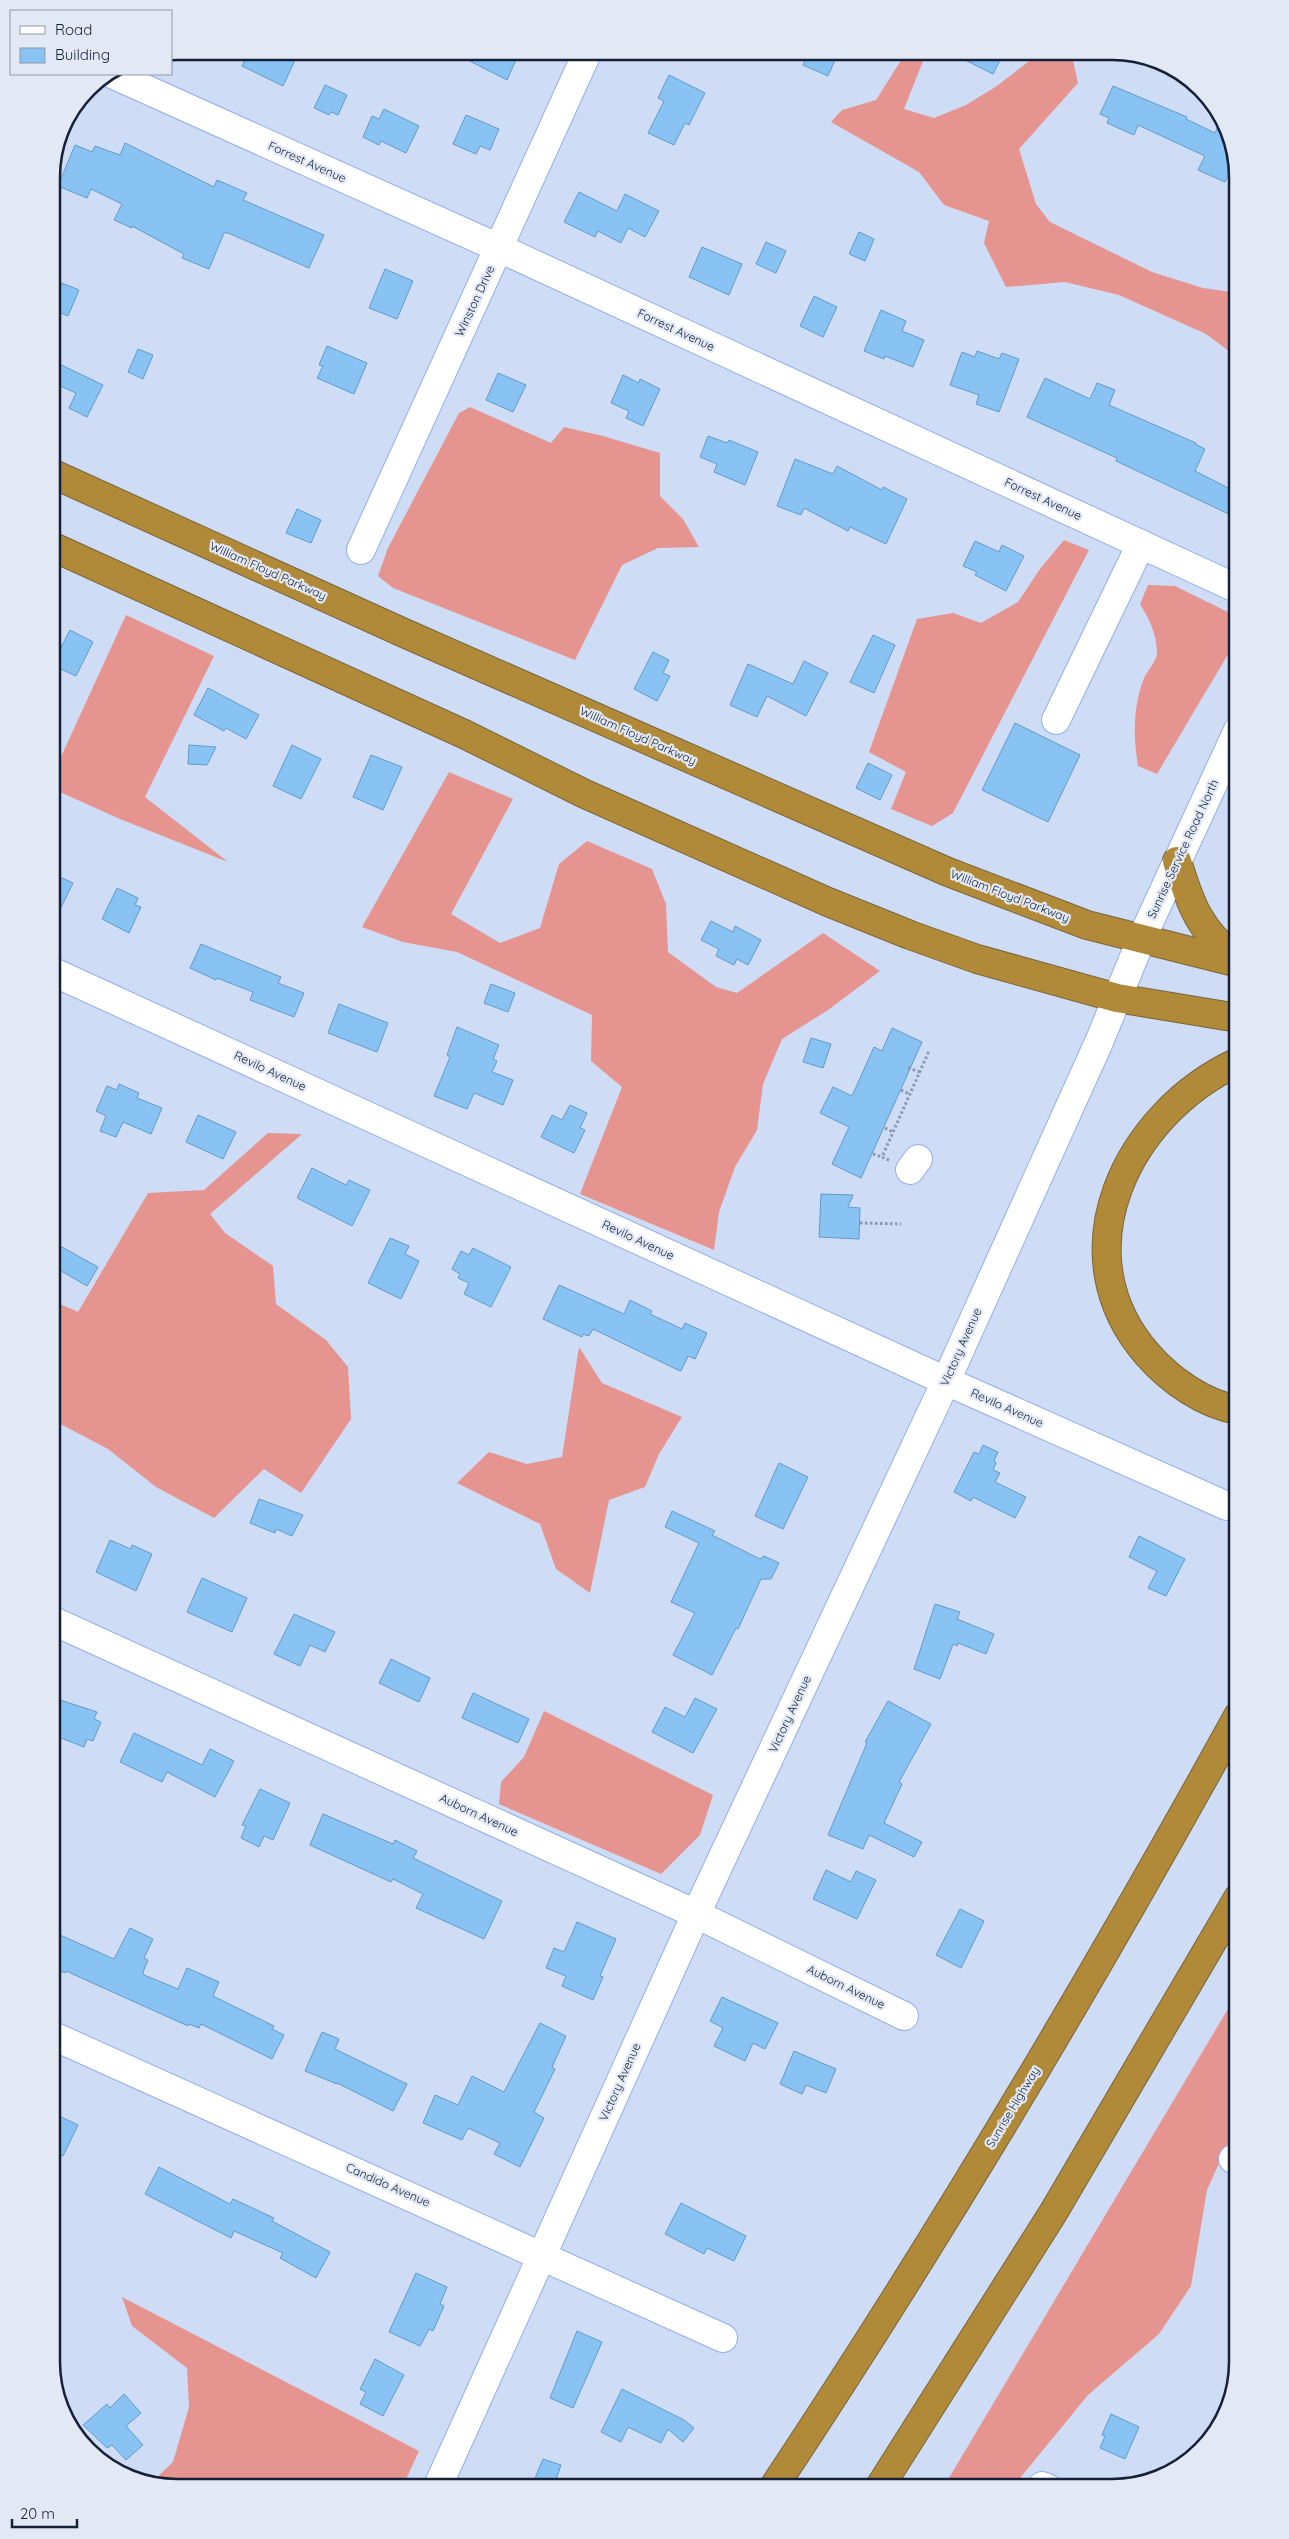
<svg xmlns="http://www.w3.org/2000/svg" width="1289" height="2539" font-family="Quicksand,sans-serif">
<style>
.forest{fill:#e6948f}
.building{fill:#89c3f3;stroke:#619ac8}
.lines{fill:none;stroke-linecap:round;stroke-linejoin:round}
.minor-casing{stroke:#91afea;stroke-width:30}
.highway-casing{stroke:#7a6538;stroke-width:30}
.path{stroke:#8b97af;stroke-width:3;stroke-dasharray:2.5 2.5;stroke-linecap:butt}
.minor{stroke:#fff;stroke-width:28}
.highway{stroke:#b08a39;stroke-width:28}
.labels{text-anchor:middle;stroke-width:4.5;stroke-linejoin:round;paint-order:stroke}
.street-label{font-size:12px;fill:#162137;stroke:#e2e9f5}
.rim{fill:none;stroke:#162137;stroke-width:2.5}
</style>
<rect width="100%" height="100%" fill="#cfdcf5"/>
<!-- forest -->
<g class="forest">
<path d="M907 51H927L904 109 934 118 966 105 997 86 1041 52H1071L1078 83 1019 149 1036 204 1050 222 1152 272 1203 288 1238 293V358L1206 334 1119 295 1065 282 1006 287 984 243 989 221 944 205 919 172 831 122 842 110 876 100Z"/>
<path d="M470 407 551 443 564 427 603 436 660 453V496L683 519 699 547 658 548 622 565 575 660 393 588 378 576 388 548 459 413Z"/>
<path d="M1064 540 1089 550 953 813 932 826 891 809 906 772 869 752 917 619 953 613 981 623 1018 602 1040 569Z"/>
<path d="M1148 585 1175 586 1236 616 1237 639 1157 774 1138 766C1133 736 1133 707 1144 678 1148 670 1158 660 1157 651 1156 632 1149 619 1140 604Z"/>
<path d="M126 615 214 656 145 797 228 862 120 819 51 788V755L60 759Z"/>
<path d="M449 772 513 799 451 914 500 943 540 928 559 864 587 841 652 869 666 904 668 952 716 987 737 993 823 933 880 971 828 1010 782 1039 763 1084 757 1130 735 1167 719 1212 714 1250 580 1194 622 1087 591 1061 592 1015 457 952 403 942 362 927Z"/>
<path d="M268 1133 302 1134 210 1214 225 1233 273 1266 276 1304 326 1340 348 1367 351 1419 301 1493 264 1469 214 1518 156 1487 108 1449 51 1419V1300L78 1312 148 1193 204 1190Z"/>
<path d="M579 1347 602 1383 682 1417 659 1454 645 1487 609 1500 590 1593 556 1569 540 1524 457 1483 489 1452 527 1464 562 1457Z"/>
<path d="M544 1711 713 1795 700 1835 661 1874 499 1804 501 1782 524 1757Z"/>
<path d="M1238 1992V2121L1207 2190 1191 2286 1159 2334 1088 2395 1012 2488H943Z"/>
<path d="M122 2297 419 2451 402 2488 169 2487 152 2482 173 2462 189 2407 187 2368 132 2326Z"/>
</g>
<!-- building -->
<g class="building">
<path d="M249 51H277L295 60 283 86 242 66Z"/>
<path d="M450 51H520L507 80Z"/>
<path d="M809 51H839L828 76 803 65Z"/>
<path d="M947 51 987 52H1004L993 74Z"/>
<path d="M669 75 705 93 689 125 685 123 674 145 648 133 664 101 658 98Z"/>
<path d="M325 85 347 95 338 115 331 112 329 115 314 108Z"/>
<path d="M1113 86 1187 117 1186 119 1215 133 1221 120 1228 129 1235 161 1225 182 1198 170 1205 156 1138 125 1134 135 1107 123 1109 118 1100 114Z"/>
<path d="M384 109 419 126 406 153 381 141 379 145 363 137 372 116 379 119Z"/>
<path d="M466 115 499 129 490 150 480 146 476 154 453 144Z"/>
<path d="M125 143 214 187 217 180 247 193 243 200 324 235 309 268 228 233H224L209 269 182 258 184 254 132 226V228L114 220 122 204 91 189 87 198 58 186 75 145 92 152 95 146 120 155Z"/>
<path d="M579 192 617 211 625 194 659 211 645 237 628 228 621 243 598 231 595 237 564 222Z"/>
<path d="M859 232 874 239 865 261 849 254Z"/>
<path d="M766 242 786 251 776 273 756 264Z"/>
<path d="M702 247 742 264 729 295 689 277Z"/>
<path d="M385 269 413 281 397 319 369 308Z"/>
<path d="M62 283 79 290 68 316 53 310Z"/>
<path d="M814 296 837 307 823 337 800 326Z"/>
<path d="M881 310 906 321 902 331 924 340 913 367 885 356 884 359 864 351Z"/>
<path d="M327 346 367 363 354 394 317 378 323 366 319 365Z"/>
<path d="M138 349 153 355 143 379 128 372Z"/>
<path d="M977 351 999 359 1002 353 1019 359 999 412 976 404 979 395 950 385 962 352 975 357Z"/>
<path d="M51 360 103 385 87 417 69 408 76 393 51 382Z"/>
<path d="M498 373 526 385 513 412 486 400Z"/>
<path d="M623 375 639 383 640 379 660 389 643 426 626 418 629 411 611 403Z"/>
<path d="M1045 378 1090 399 1097 383 1115 390 1109 405 1196 443 1195 444 1205 449 1195 471 1238 493V506L1233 516 1116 461 1117 458 1027 417Z"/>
<path d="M708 436 727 443 729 440 758 452 745 485 714 472 717 464 700 457Z"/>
<path d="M795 459 833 474 837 466 882 490 883 487 907 499 886 544 850 527 848 531 804 508 801 515 777 506Z"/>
<path d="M297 509 321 520 311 543 286 533Z"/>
<path d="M975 541 999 552 1002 545 1024 556 1006 591 975 575 977 572 963 566Z"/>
<path d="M70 630 93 642 76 676 52 665Z"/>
<path d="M873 635 895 645 874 693 850 682Z"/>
<path d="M653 652 669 660 663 673 670 676 657 701 634 689Z"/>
<path d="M804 661 828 673 806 716 767 696 757 717 730 705 748 664 793 684Z"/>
<path d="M208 688 259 715 246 739 226 728 224 731 194 715Z"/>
<path d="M1015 723 1080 755 1048 822 982 790Z"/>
<path d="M189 745 216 747 207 765 188 764Z"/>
<path d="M292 745 321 759 301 799 273 786Z"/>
<path d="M371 755 402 767 383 810 353 797Z"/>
<path d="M868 763 892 775 880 800 856 788Z"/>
<path d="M51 873 73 883 51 928Z"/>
<path d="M117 888 138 898 135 905 141 907 129 933 102 919Z"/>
<path d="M711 921 733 932 735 926 761 940 748 965 737 959 734 965 716 956 719 949 701 940Z"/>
<path d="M201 944 281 977 278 983 304 993 294 1017 250 1000 253 992 217 978 216 980 190 968Z"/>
<path d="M491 984 515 993 508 1012 484 1003Z"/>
<path d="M339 1004 388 1023 377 1052 328 1033Z"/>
<path d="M457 1027 499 1045 493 1059 497 1061 492 1072 513 1080 503 1105 474 1093 467 1109 434 1096 450 1057 447 1055Z"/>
<path d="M892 1028 922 1042 861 1178 832 1164 849 1127 820 1113 833 1087 852 1096 874 1047 882 1051Z"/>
<path d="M811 1038 831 1044 823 1068 803 1062Z"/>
<path d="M119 1084 139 1093 137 1098 162 1108 151 1134 123 1122 116 1137 100 1131 106 1116 96 1111 107 1086 117 1090Z"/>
<path d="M570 1105 587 1113 580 1128 585 1130 574 1153 541 1137 552 1115 562 1120Z"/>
<path d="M198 1115 236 1132 223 1159 186 1142Z"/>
<path d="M312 1168 346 1185 349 1180 370 1190 352 1226 297 1198Z"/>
<path d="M821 1194 853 1195 848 1207 860 1208 859 1239 819 1237Z"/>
<path d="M390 1238 409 1246 405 1254 419 1261 401 1299 368 1283Z"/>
<path d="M51 1241 98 1267 87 1286 51 1265Z"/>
<path d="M473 1248 511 1267 491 1307 464 1294 469 1283 458 1278 460 1274 452 1269 461 1251 469 1255Z"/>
<path d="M559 1285 624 1314 630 1300 652 1311 650 1314 682 1329 685 1323 707 1333 695 1359 688 1356 681 1371 678 1370 593 1329 589 1336 583 1334 582 1337 543 1319Z"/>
<path d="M983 1445 998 1452 994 1461 996 1463 993 1470 1000 1473 995 1482 1026 1497 1015 1518 973 1497 971 1501 954 1492 974 1452 979 1454Z"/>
<path d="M779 1463 808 1477 783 1529 755 1516Z"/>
<path d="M259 1499 303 1515 292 1536 276 1529 275 1533 250 1523Z"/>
<path d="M672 1511 715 1531 712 1535 760 1559 764 1556 779 1563 771 1579H761L738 1629 736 1628 712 1675 673 1655 695 1613 671 1602 699 1543 665 1527Z"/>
<path d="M1139 1536 1185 1559 1166 1596 1148 1588 1157 1571 1129 1557Z"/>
<path d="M110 1540 131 1549 132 1545 152 1554 136 1591 96 1572Z"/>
<path d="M202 1578 247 1598 232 1632 187 1612Z"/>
<path d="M935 1604 960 1612 957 1619 994 1634 986 1654 958 1643 957 1646 953 1644 940 1679 914 1669Z"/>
<path d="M294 1614 335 1632 325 1652 310 1645 300 1666 274 1654Z"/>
<path d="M391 1659 430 1678 419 1702 379 1683Z"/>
<path d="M473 1693 529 1719 518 1743 462 1718Z"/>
<path d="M51 1697 97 1712 94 1719 101 1722 93 1741 87 1739 84 1747 51 1734Z"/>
<path d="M695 1698 717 1709 693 1753 652 1732 665 1707 685 1717Z"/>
<path d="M888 1701 931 1724 899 1782 902 1784 884 1823 922 1842 914 1857 869 1835 863 1849 828 1835 867 1743 865 1742Z"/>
<path d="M134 1733 202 1765 210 1749 234 1761 215 1797 167 1772 162 1782 120 1762Z"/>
<path d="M260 1789 290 1803 273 1840 264 1836 259 1847 241 1838 246 1826 242 1825Z"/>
<path d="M323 1814 393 1844 395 1840 417 1851 413 1858 502 1901 484 1939 416 1908 423 1894 393 1879 391 1882 310 1845Z"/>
<path d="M826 1870 851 1882 856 1871 876 1880 857 1919 813 1899Z"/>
<path d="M960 1909 984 1921 961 1968 936 1955Z"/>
<path d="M577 1922 616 1939 600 1976 603 1977 593 2000 562 1986 566 1976 546 1968 554 1948 564 1952Z"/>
<path d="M130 1928 153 1939 144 1958 148 1960 143 1972 144 1975 178 1989 187 1968 219 1982 213 1996 274 2026 272 2029 284 2035 272 2059 201 2024 199 2028 189 2024 188 2026 66 1971 65 1973 51 1967V1931L114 1959Z"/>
<path d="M722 1997 778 2023 765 2049 753 2043 745 2061 714 2046 723 2028 710 2021Z"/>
<path d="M540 2023 566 2036 552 2067 555 2069 534 2112 544 2118 520 2167 494 2154 500 2143 468 2128 462 2140 423 2123 435 2095 458 2105 472 2076 504 2092Z"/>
<path d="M322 2032 339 2039 335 2049 407 2084 393 2111 337 2083V2084L305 2071Z"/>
<path d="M794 2051 836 2069 826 2093 806 2085 802 2094 780 2084Z"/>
<path d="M51 2112 78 2125 63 2156 51 2150Z"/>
<path d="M159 2167 230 2204 233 2199 274 2218 272 2221 330 2252 316 2278 280 2258 283 2253 234 2231 231 2238 145 2194Z"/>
<path d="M681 2203 746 2236 734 2261 707 2248 704 2254 665 2234Z"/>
<path d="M416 2273 447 2287 440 2304 444 2306 433 2331 429 2329 420 2346 389 2332Z"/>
<path d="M577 2331 602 2342 573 2408 550 2398Z"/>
<path d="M375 2359 404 2375 383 2416 360 2404 366 2392 360 2389Z"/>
<path d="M622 2389 684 2420 694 2428 683 2442 668 2429 661 2443 628 2427 621 2442 601 2432Z"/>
<path d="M124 2394 141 2413 126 2426 143 2445 126 2460 112 2445 107 2448 83 2425 107 2404 110 2408Z"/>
<path d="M1111 2414 1139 2427 1125 2459 1100 2448 1105 2436 1102 2435Z"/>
<path d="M543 2459 561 2465 553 2488H531Z"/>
</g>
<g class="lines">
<defs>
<g id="minor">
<path d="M112 74 499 248 1238 589"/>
<path d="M361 550 588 51"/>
<path d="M1056 720 1141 544"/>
<path d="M51 971 946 1381 1227 1506"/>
<path d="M910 1170 918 1159"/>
<path d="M51 1620 696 1914 904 2016"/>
<path d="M51 2035 723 2338"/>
<path d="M1233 2159 1238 2161"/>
<path d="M1042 2486 1047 2488"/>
<path d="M437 2488 696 1914 946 1381 1099 1042 1141 940 1238 730"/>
</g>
<g id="highway">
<path d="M51 473 404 633 948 872 1087 925 1238 963"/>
<path d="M51 546 464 734 585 794 828 902 910 935 977 959 1117 998 1238 1018"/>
<path d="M1177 861C1190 904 1200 932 1238 960"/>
<path d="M1238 1410C1204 1404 1171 1381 1148 1355 1058 1253 1127 1113 1238 1062"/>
<path d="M773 2488C939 2238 1093 1979 1238 1716"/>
<path d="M879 2488 1053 2213 1238 1898"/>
</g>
</defs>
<!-- minor casing -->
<use href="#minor" class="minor-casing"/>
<!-- highway casing -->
<use href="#highway" class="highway-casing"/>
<!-- path -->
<g class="path">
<path d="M908 1068 920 1072"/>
<path d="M901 1090 910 1094"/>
<path d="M885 1128 893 1132"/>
<path d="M873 1154 882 1157"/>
<path d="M889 1160 882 1157 929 1051"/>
<path d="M860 1223 901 1224"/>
</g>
<!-- minor -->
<use href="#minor" class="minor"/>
<!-- highway -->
<use href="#highway" class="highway"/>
</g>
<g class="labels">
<!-- street labels -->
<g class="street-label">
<text transform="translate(307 162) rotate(24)" y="4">Forrest Avenue</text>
<text transform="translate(475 301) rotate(-65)" y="4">Winston Drive</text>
<text transform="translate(676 330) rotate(25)" y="4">Forrest Avenue</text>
<text transform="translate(1043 499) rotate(25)" y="4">Forrest Avenue</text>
<text transform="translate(268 571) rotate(24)" y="4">William Floyd Parkway</text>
<text transform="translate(638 736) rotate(24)" y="4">William Floyd Parkway</text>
<text transform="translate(1183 849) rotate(-65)" y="4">Sunrise Service Road North</text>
<text transform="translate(1010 896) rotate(21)" y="4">William Floyd Parkway</text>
<text transform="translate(270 1071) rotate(25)" y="4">Revilo Avenue</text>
<text transform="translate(638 1240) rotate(25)" y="4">Revilo Avenue</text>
<text transform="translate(961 1347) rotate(-66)" y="4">Victory Avenue</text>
<text transform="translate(1007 1408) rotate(24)" y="4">Revilo Avenue</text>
<text transform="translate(790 1714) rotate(-65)" y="4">Victory Avenue</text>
<text transform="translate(479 1815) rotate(25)" y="4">Auborn Avenue</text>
<text transform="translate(846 1987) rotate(26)" y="4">Auborn Avenue</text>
<text transform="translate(620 2082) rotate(-66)" y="4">Victory Avenue</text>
<text transform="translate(1013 2107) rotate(-59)" y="4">Sunrise Highway</text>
<text transform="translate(388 2185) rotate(24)" y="4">Candido Avenue</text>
</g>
</g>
<!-- crop -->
<path d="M0 0H1289V2539H0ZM177 60H1112A117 117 0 0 1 1229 177V2362A117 117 0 0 1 1112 2479H177A117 117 0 0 1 60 2362V177A117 117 0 0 1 177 60Z" fill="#e2e9f5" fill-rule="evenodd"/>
<path class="rim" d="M177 60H1112A117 117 0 0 1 1229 177V2362A117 117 0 0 1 1112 2479H177A117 117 0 0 1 60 2362V177A117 117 0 0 1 177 60Z"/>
<!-- legend -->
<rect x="10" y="10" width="162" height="65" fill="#e2e9f5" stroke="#9099a9"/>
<rect x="20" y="26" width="25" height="8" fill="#ffffff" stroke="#9099a9"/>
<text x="55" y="35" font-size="15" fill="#162137">Road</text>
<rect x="20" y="48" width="25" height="15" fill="#89c3f3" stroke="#9099a9"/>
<text x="55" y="60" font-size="15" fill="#162137">Building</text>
<!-- scale -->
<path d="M12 2519v8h65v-8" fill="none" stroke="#162137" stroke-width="2.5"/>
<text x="20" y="2519" font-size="15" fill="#162137" stroke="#e2e9f5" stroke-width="4" paint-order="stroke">20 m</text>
</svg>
